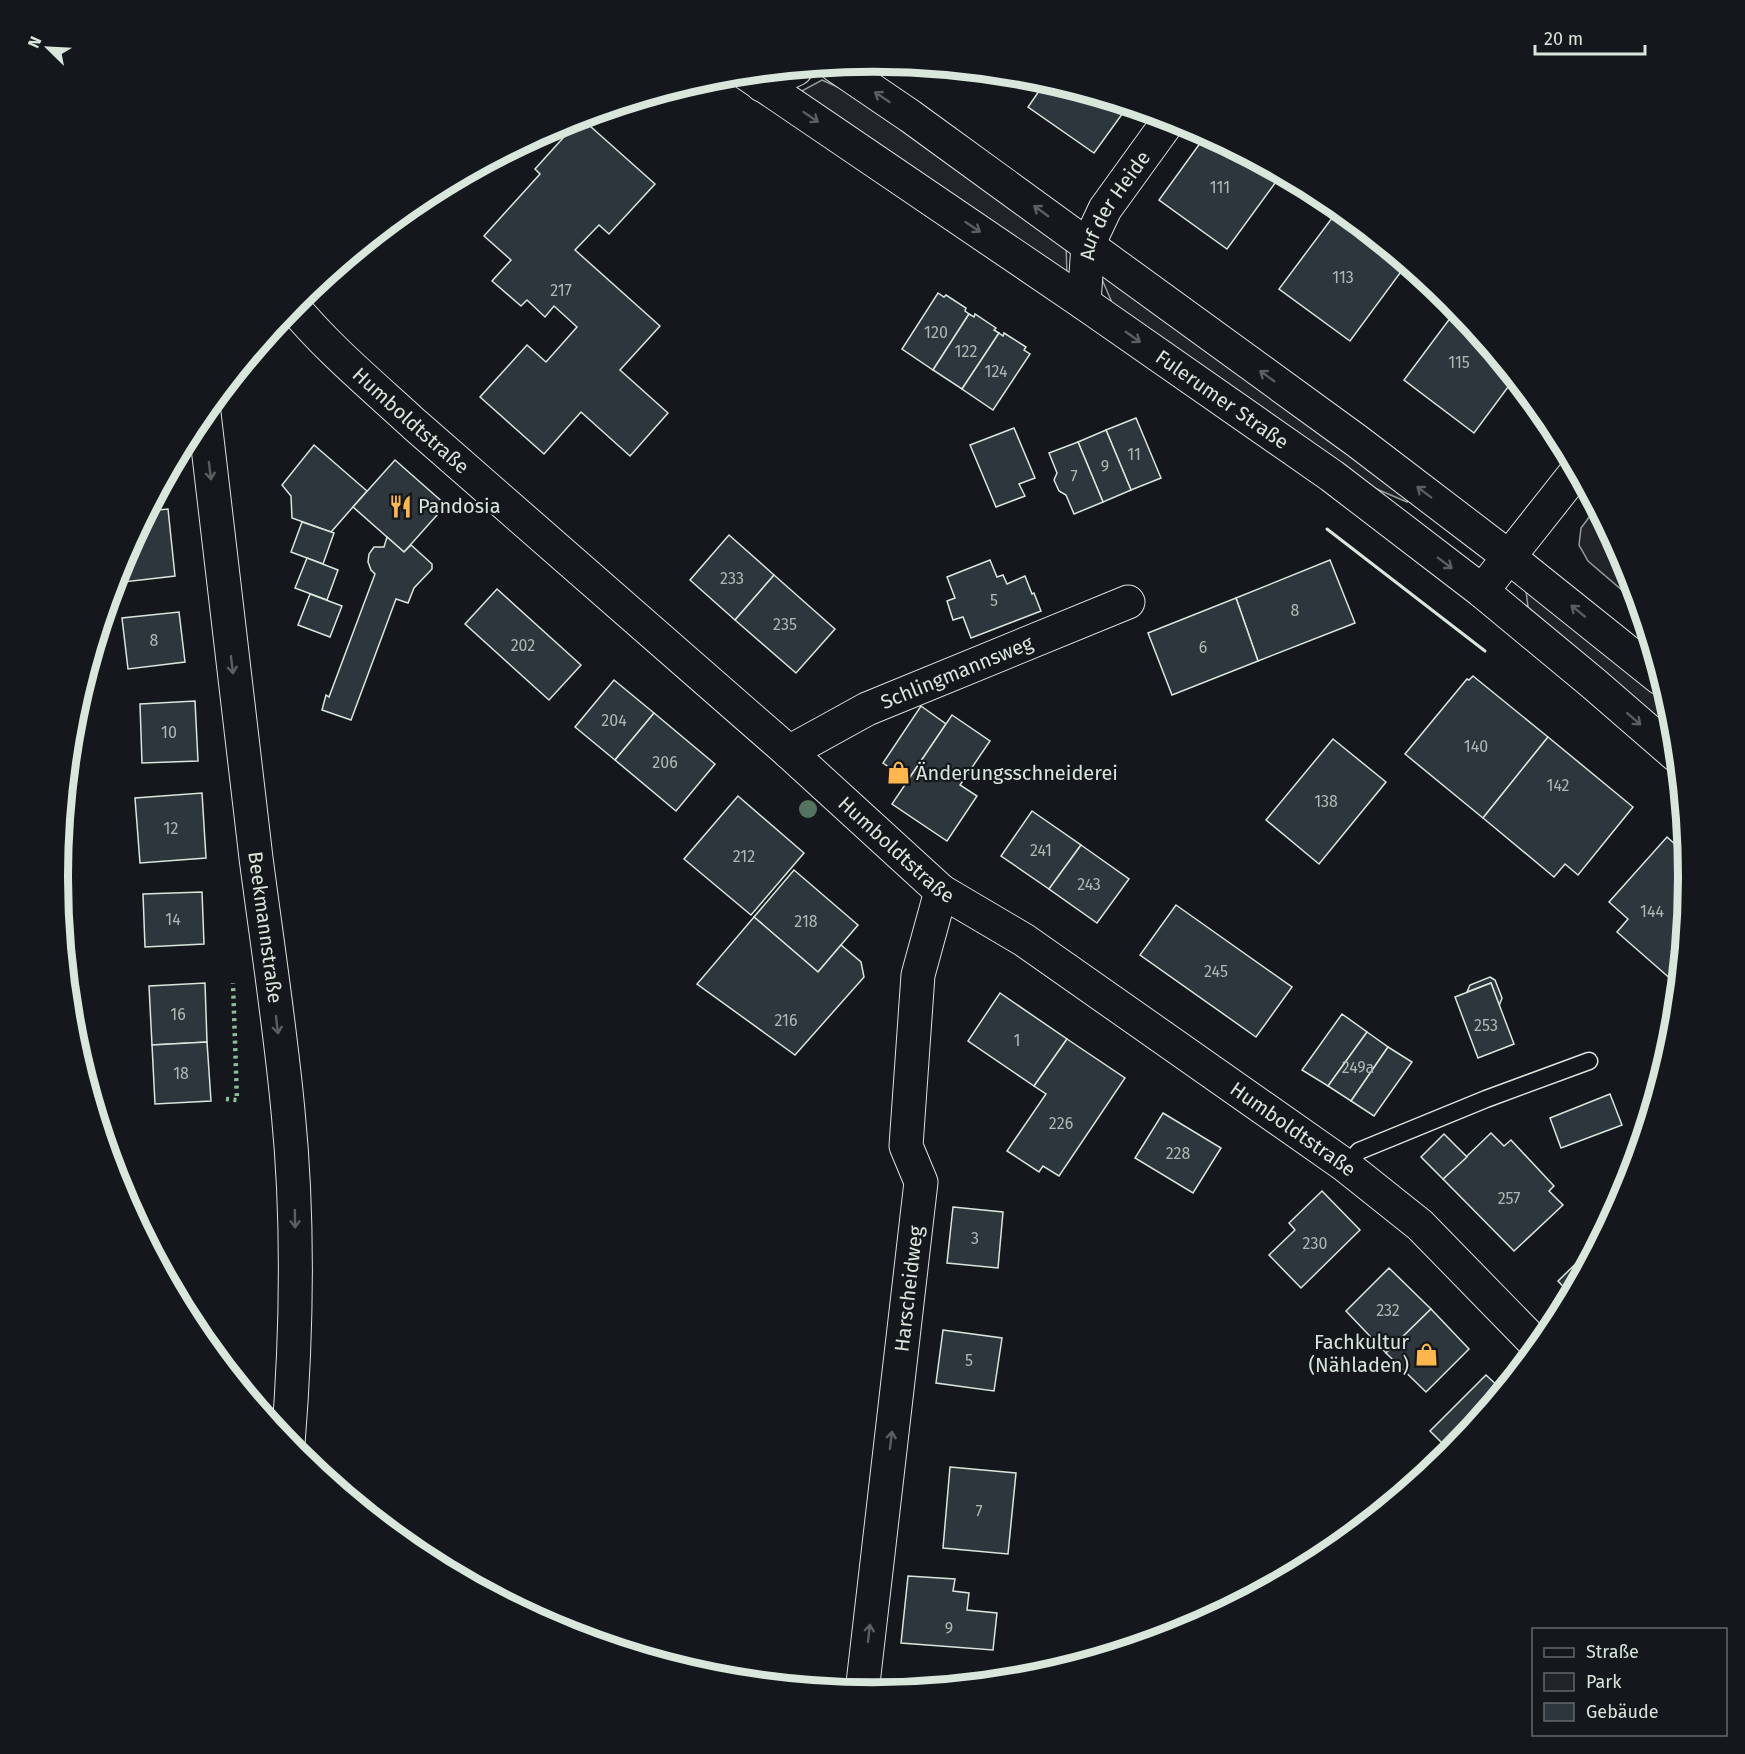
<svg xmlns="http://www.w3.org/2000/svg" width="1745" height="1754" font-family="'Fira Sans',sans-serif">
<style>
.green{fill:#202428;stroke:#939e99;stroke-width:1.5}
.building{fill:#2c363c;stroke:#d8e6dc;stroke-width:1.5}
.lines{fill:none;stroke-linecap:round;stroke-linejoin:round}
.service-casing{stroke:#d8e6dc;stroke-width:19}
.minor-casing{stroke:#d8e6dc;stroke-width:35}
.secondary-casing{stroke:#d8e6dc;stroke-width:35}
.service{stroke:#14181c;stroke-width:16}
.minor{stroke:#14181c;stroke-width:33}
.secondary{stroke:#14181c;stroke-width:33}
.hedge{stroke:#8ac095;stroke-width:4.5;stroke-dasharray:3 4.5;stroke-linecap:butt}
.wall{stroke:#d8e6dc;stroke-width:3}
.tree{fill:#55745f}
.oneway{stroke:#59605f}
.labels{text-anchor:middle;stroke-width:4.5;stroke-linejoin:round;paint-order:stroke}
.number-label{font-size:16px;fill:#adbab4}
.street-label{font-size:20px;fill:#d8e6dc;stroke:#14181c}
.poi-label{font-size:20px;fill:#d8e6dc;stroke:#14181c;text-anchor:start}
.rim{fill:none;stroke:#d8e6dc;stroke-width:8}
</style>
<rect width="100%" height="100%" fill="#14181c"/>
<!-- green -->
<g class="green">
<path d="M822 80 869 101 1066 243 1067 276 796 94Z"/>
<path d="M1098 270 1412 497 1407 502 1365 484 1116 312Z"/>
<path d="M1596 508 1626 565 1637 603 1588 561 1579 545 1581 528Z"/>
<path d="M1525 583 1667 702 1672 718 1674 737 1529 615Z"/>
</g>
<!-- building -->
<g class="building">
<path d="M1046 81 1128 106 1094 153 1028 107Z"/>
<path d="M581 118 655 184 609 234 599 225 575 250 660 326 620 370 668 413 630 456 581 412 544 454 480 397 527 345 546 362 577 327 554 306 545 317 527 300 521 306 492 281 511 260 484 236 540 174 535 169Z"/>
<path d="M1206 135 1281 175 1227 249 1159 200Z"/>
<path d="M1338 210 1406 265 1350 341 1279 289Z"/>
<path d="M938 293 944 297 946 295 966 308 965 311 969 314 933 370 902 349Z"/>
<path d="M1457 309 1514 379 1474 433 1404 380Z"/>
<path d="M969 314 974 317 975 314 996 328 994 330 999 333 962 389 933 370Z"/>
<path d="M999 333 1003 336 1004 333 1026 347 1024 350 1030 354 993 410 962 389Z"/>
<path d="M1136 418 1161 478 1131 490 1106 430Z"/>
<path d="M1014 428 1035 478 1019 484 1025 496 996 507 970 445Z"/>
<path d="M1106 430 1131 490 1103 502 1078 442Z"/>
<path d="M1078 442 1103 502 1074 514 1066 495 1059 491 1054 480 1057 473 1049 453Z"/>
<path d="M314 445 367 491 331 532 292 518 291 496 282 485Z"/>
<path d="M395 460 446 505 404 552 353 507Z"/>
<path d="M168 509 175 576 115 583 119 565 148 511Z"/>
<path d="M302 522 334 533 323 564 291 552Z"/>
<path d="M729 535 774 575 735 620 690 580Z"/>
<path d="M387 537 404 552 411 545 432 564V569L414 588 408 603 396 599 351 720 322 710 326 695 329 697 375 574 371 570 368 562 369 554 374 547H384Z"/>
<path d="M307 558 338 570 327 600 295 588Z"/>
<path d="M990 560 997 577 1003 575 1007 584 1025 576 1032 594 1034 593 1041 611 971 638 963 617 953 620 947 601 955 598 947 577Z"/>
<path d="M1330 560 1355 623 1258 661 1236 598Z"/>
<path d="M774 575 835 629 796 673 735 620Z"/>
<path d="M497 589 581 665 549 700 465 624Z"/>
<path d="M310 594 342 606 330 637 298 625Z"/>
<path d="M1236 598 1258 661 1172 695 1148 633Z"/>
<path d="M179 612 185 662 128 669 122 618Z"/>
<path d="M1473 676 1548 737 1483 818 1405 754 1467 679 1469 680Z"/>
<path d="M614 680 654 713 615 760 575 727Z"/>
<path d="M195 701 198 761 142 763 140 704Z"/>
<path d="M921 706 946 724 908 780 883 763Z"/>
<path d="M654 713 715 764 676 811 615 760Z"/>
<path d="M952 715 990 741 960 785 977 796 947 841 892 804Z"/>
<path d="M1548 737 1633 807 1578 875 1565 864 1554 877 1483 818Z"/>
<path d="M1333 739 1386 782 1319 864 1266 820Z"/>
<path d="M202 793 206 858 140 863 135 798Z"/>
<path d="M738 796 804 853 751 915 684 859Z"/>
<path d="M1032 811 1081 845 1049 889 1001 856Z"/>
<path d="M1667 837 1686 854 1688 877 1678 975 1673 981 1617 932 1628 919 1609 902Z"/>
<path d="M1081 845 1129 879 1097 923 1049 889Z"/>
<path d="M794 870 858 925 818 972 754 917Z"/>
<path d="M202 892 204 944 145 947 143 894Z"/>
<path d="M1176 905 1292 987 1256 1037 1140 955Z"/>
<path d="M754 917 818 972 841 945 861 962 864 977 795 1055 697 984Z"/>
<path d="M66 964H74L75 1002 69 1003Z"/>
<path d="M1490 977 1495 980 1502 998 1499 1006 1491 983 1467 992 1470 985Z"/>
<path d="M205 983 207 1042 152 1045 149 986Z"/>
<path d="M1491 983 1514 1044 1478 1058 1455 997Z"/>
<path d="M1000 993 1067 1039 1034 1086 968 1041Z"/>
<path d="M1342 1014 1367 1032 1328 1086 1302 1070Z"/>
<path d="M1367 1032 1388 1047 1351 1101 1328 1086Z"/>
<path d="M1067 1039 1125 1078 1059 1176 1043 1166 1039 1172 1007 1151 1046 1094 1034 1086Z"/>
<path d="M207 1042 211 1101 155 1104 152 1045Z"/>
<path d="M1388 1047 1412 1062 1374 1116 1351 1101Z"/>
<path d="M1610 1094 1622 1125 1561 1148 1550 1118Z"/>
<path d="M1163 1113 1221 1148 1193 1193 1135 1158Z"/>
<path d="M1491 1133 1504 1146 1511 1140 1554 1186 1549 1191 1563 1205 1514 1251 1443 1179Z"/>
<path d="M1444 1134 1467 1157 1443 1179 1421 1157Z"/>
<path d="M1322 1191 1360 1230 1301 1288 1269 1255 1295 1230 1289 1223Z"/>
<path d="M953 1207 1003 1212 998 1268 947 1263Z"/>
<path d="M1597 1243 1570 1294 1558 1281Z"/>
<path d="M1389 1268 1431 1309 1386 1353 1346 1311Z"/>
<path d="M1431 1309 1469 1349 1426 1392 1386 1353Z"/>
<path d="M943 1330 1002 1338 994 1391 936 1383Z"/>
<path d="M1486 1375 1502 1390 1451 1452 1430 1431Z"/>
<path d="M950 1467 1016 1473 1008 1554 943 1548Z"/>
<path d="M908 1576 955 1579 953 1591 969 1593 967 1610 997 1613 993 1650 901 1643Z"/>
</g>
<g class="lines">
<defs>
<path id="service" d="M1346 1166 1359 1151 1486 1099 1589 1061"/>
<g id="minor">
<path d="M762 85 796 69"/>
<path id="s1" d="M1084 303 1088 245 1105 209 1170 119"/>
<path id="s2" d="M292 305C326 347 374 387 414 424L789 752 941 891 1024 940 1346 1166 1420 1225 1538 1346"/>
<path id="s3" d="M204 413C221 561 238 709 256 858 267 942 280 1026 288 1111 299 1222 297 1332 288 1444"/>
<path d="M1482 591 1576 472"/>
<path id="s4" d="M789 752 867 709 1128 602"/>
<path id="s5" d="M862 1692 921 1182 906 1146 918 975 941 891"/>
</g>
<g id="secondary">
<path d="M835 65 910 116 1357 441 1509 557 1660 678"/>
<path id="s6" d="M747 74 1084 303 1332 476 1482 591 1593 683 1676 755"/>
</g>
</defs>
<!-- service casing -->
<use href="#service" class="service-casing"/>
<!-- minor casing -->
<use href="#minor" class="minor-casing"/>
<!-- secondary casing -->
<use href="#secondary" class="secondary-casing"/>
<!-- service -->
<use href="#service" class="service"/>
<!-- minor -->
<use href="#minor" class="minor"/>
<!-- secondary -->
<use href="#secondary" class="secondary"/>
<!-- hedge -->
<path class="hedge" d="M226 1099 237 1100 233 983"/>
<!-- wall -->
<path class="wall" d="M1327 529 1485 651"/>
</g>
<!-- trees -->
<circle class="tree" cx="808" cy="809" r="9"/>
<!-- one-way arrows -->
<defs><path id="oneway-shaft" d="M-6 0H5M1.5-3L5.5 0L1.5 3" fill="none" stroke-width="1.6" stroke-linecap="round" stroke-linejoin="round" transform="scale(1.5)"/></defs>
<g class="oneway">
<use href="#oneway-shaft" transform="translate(882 97) rotate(-146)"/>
<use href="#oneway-shaft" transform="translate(811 117) rotate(34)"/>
<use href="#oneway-shaft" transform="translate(1041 211) rotate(-144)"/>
<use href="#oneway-shaft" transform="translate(973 227) rotate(34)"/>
<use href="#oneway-shaft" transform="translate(1133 337) rotate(35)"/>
<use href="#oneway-shaft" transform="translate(1267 376) rotate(-144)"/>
<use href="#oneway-shaft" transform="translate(210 471) rotate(83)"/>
<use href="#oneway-shaft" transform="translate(1424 492) rotate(-143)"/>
<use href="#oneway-shaft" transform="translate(1445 563) rotate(37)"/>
<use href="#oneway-shaft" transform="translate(1578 611) rotate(-141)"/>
<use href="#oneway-shaft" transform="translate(232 665) rotate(83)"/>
<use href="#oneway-shaft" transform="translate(1634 719) rotate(41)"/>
<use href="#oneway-shaft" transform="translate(277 1025) rotate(83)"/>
<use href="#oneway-shaft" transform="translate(295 1219) rotate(89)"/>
<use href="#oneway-shaft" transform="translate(891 1440) rotate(-83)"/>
<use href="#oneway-shaft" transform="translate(869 1633) rotate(-83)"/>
</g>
<!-- icons -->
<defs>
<symbol id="restaurant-bare" viewBox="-9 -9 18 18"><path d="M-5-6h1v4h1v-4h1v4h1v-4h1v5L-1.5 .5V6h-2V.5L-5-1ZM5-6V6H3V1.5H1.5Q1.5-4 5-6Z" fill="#ffb74d" stroke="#14181c" stroke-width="2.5" paint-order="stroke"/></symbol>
<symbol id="shop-bare" viewBox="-9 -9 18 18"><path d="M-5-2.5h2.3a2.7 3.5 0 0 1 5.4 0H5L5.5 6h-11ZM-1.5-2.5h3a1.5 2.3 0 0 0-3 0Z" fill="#ffb74d" stroke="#14181c" stroke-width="2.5" paint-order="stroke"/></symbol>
</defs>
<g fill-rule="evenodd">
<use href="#restaurant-bare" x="384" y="490" width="33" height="33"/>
<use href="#shop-bare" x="882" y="756" width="33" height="33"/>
<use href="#shop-bare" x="1410" y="1338" width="33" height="33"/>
</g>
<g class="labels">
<!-- number labels -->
<g class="number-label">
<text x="1220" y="193">111</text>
<text x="1343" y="283">113</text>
<text x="561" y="296">217</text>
<text x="936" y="338">120</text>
<text x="966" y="357">122</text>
<text x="1459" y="368">115</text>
<text x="996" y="377">124</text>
<text x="1134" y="460">11</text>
<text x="1105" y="472">9</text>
<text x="1074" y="482">7</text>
<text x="732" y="584">233</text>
<text x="994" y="606">5</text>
<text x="1295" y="616">8</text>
<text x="785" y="630">235</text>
<text x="154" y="646">8</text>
<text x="523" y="651">202</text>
<text x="1203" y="653">6</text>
<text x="614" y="726">204</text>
<text x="169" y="738">10</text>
<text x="1476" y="752">140</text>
<text x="665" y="768">206</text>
<text x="1558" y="791">142</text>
<text x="1326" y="807">138</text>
<text x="171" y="834">12</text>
<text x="1041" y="856">241</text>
<text x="744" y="862">212</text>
<text x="1089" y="890">243</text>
<text x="1652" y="917">144</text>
<text x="173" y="925">14</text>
<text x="806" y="927">218</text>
<text x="1216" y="977">245</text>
<text x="178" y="1020">16</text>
<text x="786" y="1026">216</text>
<text x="1486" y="1031">253</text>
<text x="1017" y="1046">1</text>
<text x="1358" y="1073">249a</text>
<text x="181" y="1079">18</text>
<text x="1061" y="1129">226</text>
<text x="1178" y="1159">228</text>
<text x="1509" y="1204">257</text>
<text x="975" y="1244">3</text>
<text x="1315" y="1249">230</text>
<text x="1388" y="1316">232</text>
<text x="969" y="1366">5</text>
<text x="979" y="1517">7</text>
<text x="949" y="1634">9</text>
</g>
<!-- street labels -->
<g class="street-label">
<text dy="7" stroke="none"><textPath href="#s1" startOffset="105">Auf der Heide</textPath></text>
<text dy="7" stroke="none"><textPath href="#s6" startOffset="576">Fulerumer Straße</textPath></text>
<text dy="7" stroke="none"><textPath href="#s2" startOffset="166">Humboldtstraße</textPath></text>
<text dy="7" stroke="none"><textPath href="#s4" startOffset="186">Schlingmannsweg</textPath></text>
<text dy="7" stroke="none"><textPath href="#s2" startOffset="814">Humboldtstraße</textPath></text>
<text dy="7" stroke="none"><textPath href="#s3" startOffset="518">Beekmannstraße</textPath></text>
<text dy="7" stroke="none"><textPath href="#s2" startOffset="1300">Humboldtstraße</textPath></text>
<text dy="7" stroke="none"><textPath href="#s5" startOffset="406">Harscheidweg</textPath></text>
</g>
<!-- poi labels -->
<g class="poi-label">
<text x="418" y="513">Pandosia</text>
<text x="916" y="780">Änderungsschneiderei</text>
<text x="1409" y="1349" text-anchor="end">Fachkultur<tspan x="1409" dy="23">(Nähladen)</tspan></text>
</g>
</g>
<!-- crop -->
<path d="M0 0H1745V1754H0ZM68 877a805 805 0 1 1 1610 0a805 805 0 1 1-1610 0Z" fill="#14181c" fill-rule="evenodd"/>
<path class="rim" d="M68 877a805 805 0 1 1 1610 0a805 805 0 1 1-1610 0Z"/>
<!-- legend -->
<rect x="1532" y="1628" width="195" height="108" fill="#14181c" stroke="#626a69" stroke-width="1.5"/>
<rect x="1544" y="1648" width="30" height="9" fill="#14181c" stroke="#626a69" stroke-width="1.5"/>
<text x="1586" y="1658" font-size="18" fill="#d8e6dc">Straße</text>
<rect x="1544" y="1673" width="30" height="18" fill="#202428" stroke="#626a69" stroke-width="1.5"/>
<text x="1586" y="1688" font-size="18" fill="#d8e6dc">Park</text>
<rect x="1544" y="1703" width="30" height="18" fill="#2c363c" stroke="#626a69" stroke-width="1.5"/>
<text x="1586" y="1718" font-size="18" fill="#d8e6dc">Gebäude</text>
<!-- north arrow -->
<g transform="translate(48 48) rotate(294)" stroke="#14181c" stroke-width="4.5" paint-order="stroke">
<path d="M0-4.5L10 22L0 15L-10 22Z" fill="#d8e6dc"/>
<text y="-9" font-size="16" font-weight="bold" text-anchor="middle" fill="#d8e6dc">N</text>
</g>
<!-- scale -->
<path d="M1535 45v9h110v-9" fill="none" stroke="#d8e6dc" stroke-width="3"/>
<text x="1544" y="45" font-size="18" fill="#d8e6dc" stroke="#14181c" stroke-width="4.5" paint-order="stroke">20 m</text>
</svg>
